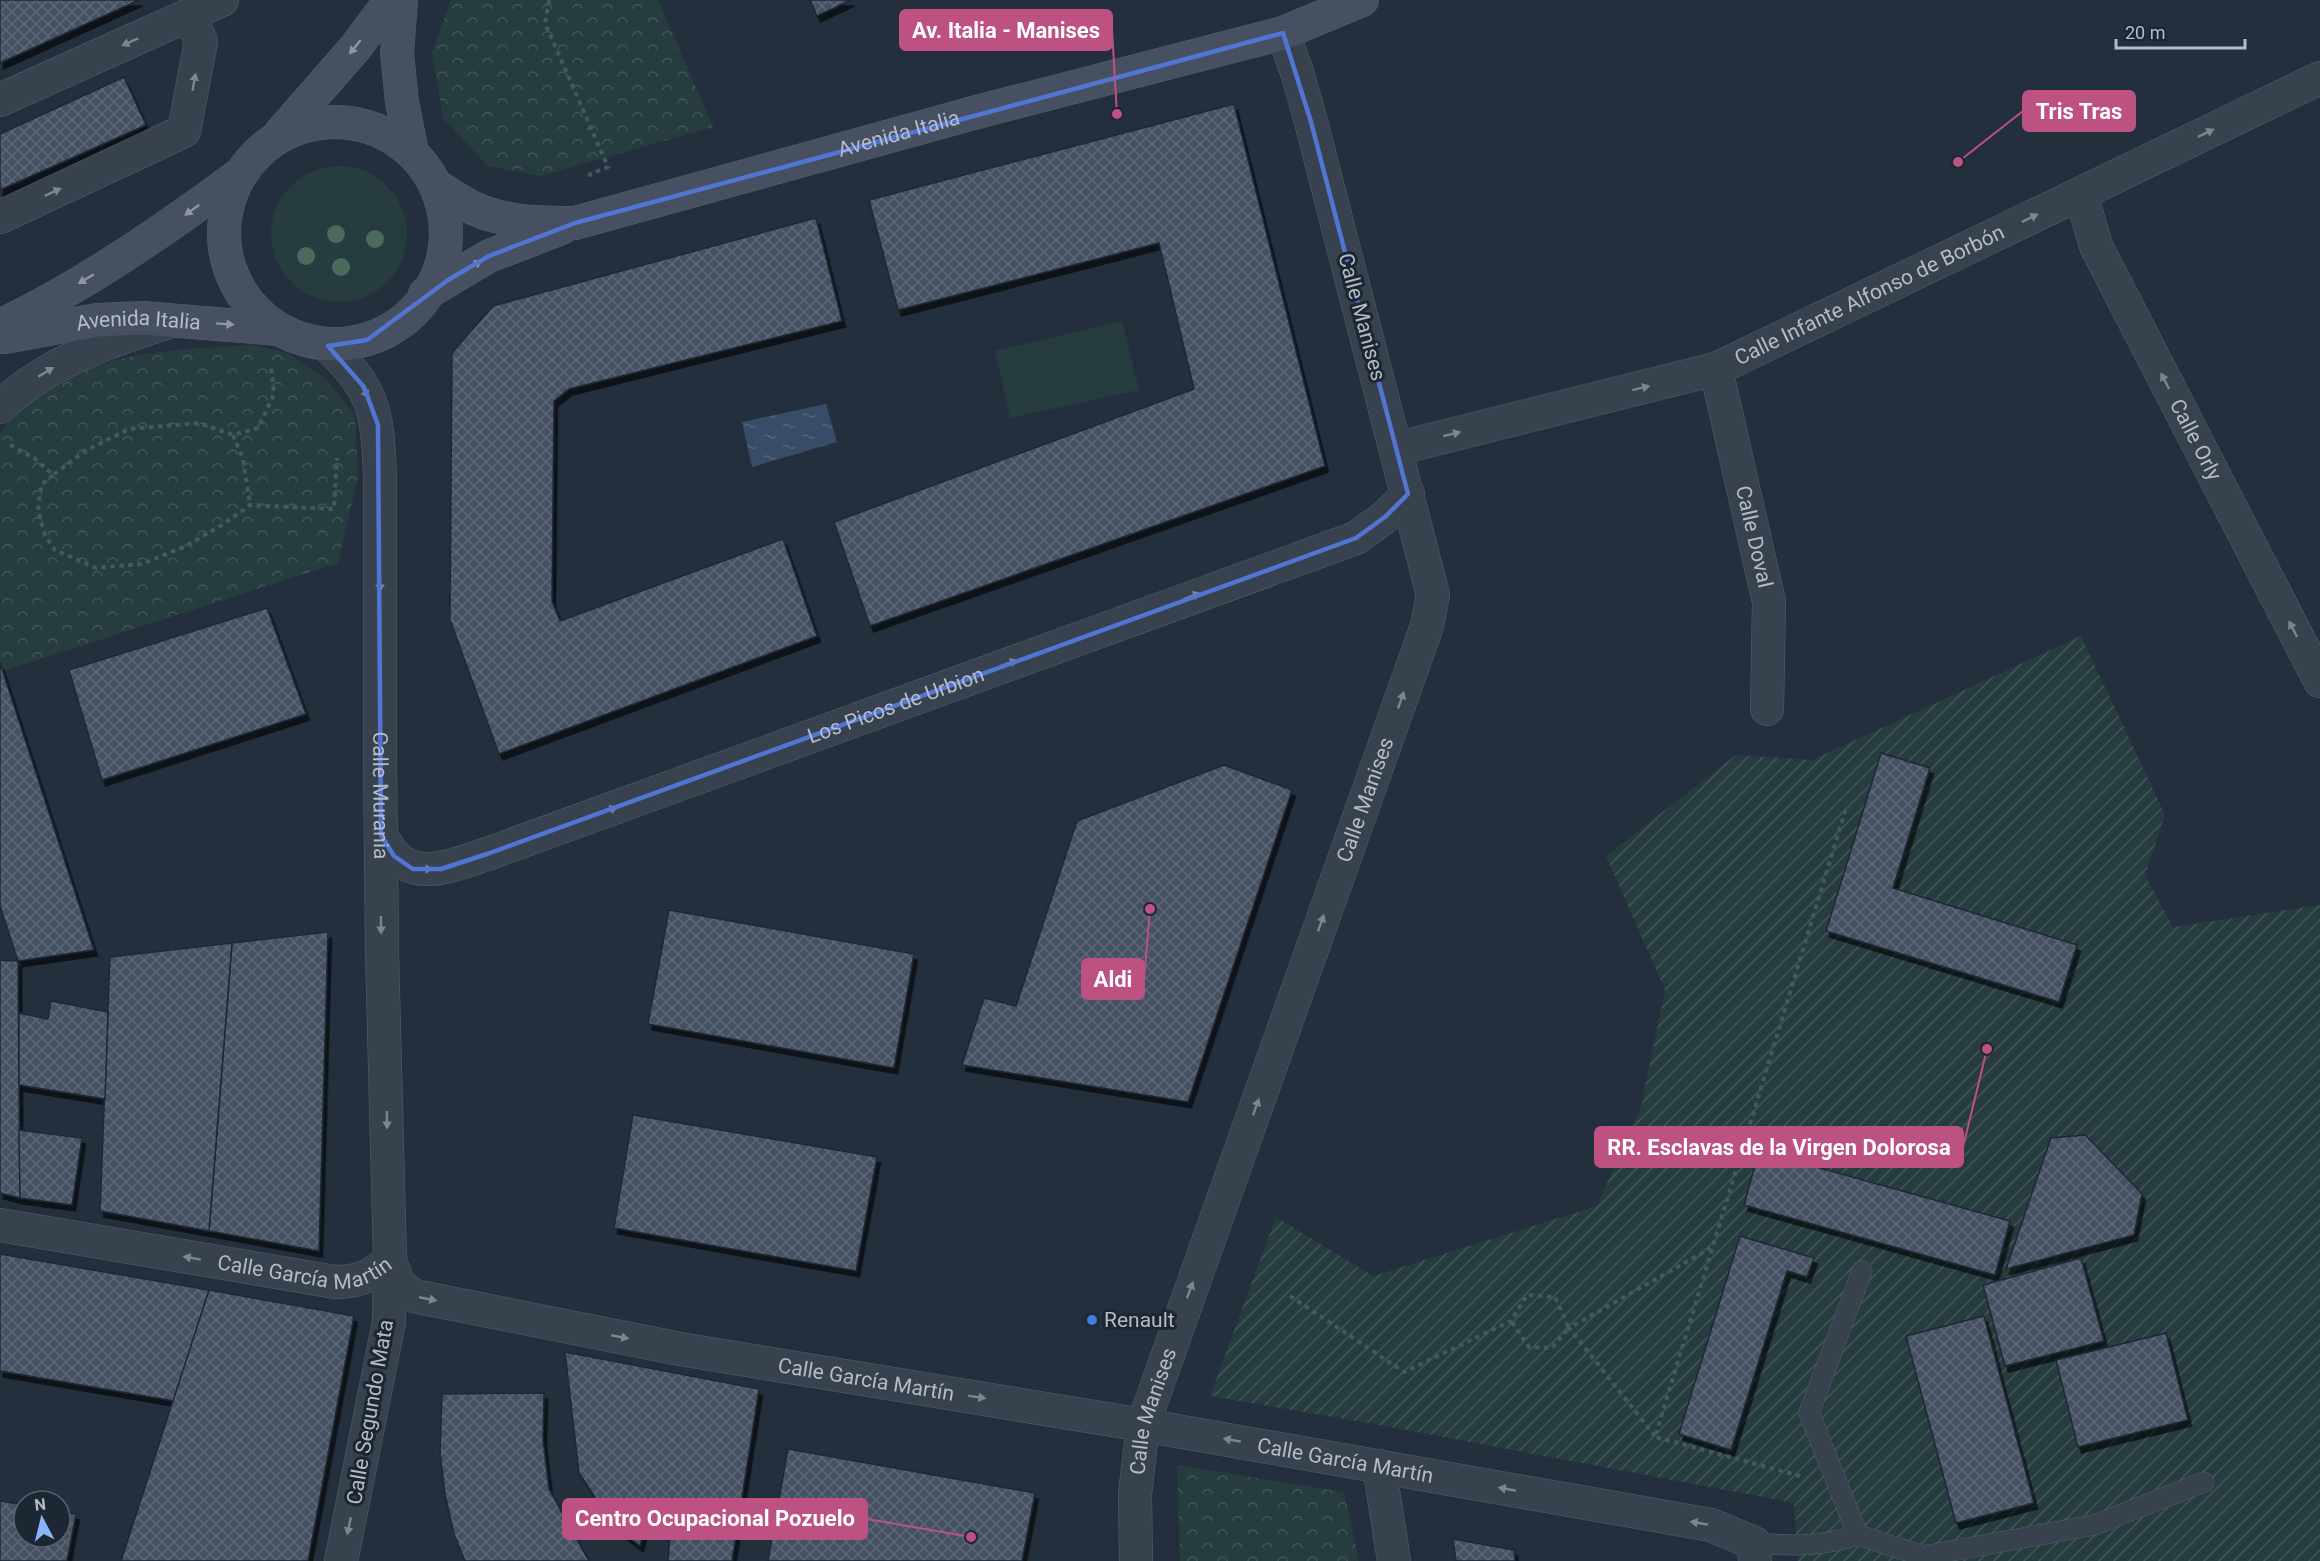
<svg xmlns="http://www.w3.org/2000/svg" width="2320" height="1561" font-family="Roboto,sans-serif">
<style>
.grass{fill:#263c3f}
.park{fill:url(#park-crowns)}
.garden{fill:url(#garden-furrows)}
.water{fill:url(#water-ripples)}
.building{fill:url(#building-cross-hatch);stroke:#1f2835;stroke-width:1.5;filter:url(#shadow)}
.lines{fill:none;stroke-linecap:round;stroke-linejoin:round}
.service-casing{stroke:#565f6c;stroke-width:21}
.minor-casing{stroke:#565f6c;stroke-width:34}
.secondary-casing{stroke:#565f6c;stroke-width:34}
.path{stroke:#44595c;stroke-width:4;stroke-dasharray:4.5 4.5;stroke-linecap:butt}
.service{stroke:#38414e;stroke-width:20}
.minor{stroke:#38414e;stroke-width:33}
.secondary{stroke:#465061;stroke-width:33}
.tree{fill:#4b6a5d}
.oneway{fill:#7c8592}
.oneway2{fill:#8e96a5}
.marked{fill:none;stroke:#5274d3;stroke-width:4.5;stroke-linejoin:round}
.shop-dot{fill:#3f7fe0;stroke:#1d2633;stroke-width:2}
.labels{text-anchor:middle;stroke-width:6;stroke-linejoin:round;paint-order:stroke}
.street-label{font-size:21px;fill:#b4bcc9;stroke:#1d2633}
.poi-label{font-size:21px;fill:#b4bcc9;stroke:#1d2633;text-anchor:start}
.leader{fill:none;stroke:#bd5182;stroke-width:2}
.callout-dot{fill:#bd5182;stroke:#1d2633;stroke-width:2}
.callout{fill:#bd5182;stroke:#bd5182;stroke-width:2}
.callout-label{font-size:22px;text-anchor:middle;font-weight:bold;fill:#fff}
</style>
<defs>
<pattern id="park-crowns" width="20" height="18" patternUnits="userSpaceOnUse" patternTransform="scale(1.5)"><rect width="20" height="18" fill="#263c3f"/><path d="M2 6a3 3 0 1 1 6 0M12 15a3 3 0 1 1 6 0" fill="none" stroke="#435659"/></pattern>
<pattern id="garden-furrows" width="10" height="10" patternUnits="userSpaceOnUse" patternTransform="scale(1.5)"><rect width="10" height="10" fill="#263c3f"/><path d="M-1 1l2-2M0 10L10 0M9 11l2-2" fill="none" stroke="#435659"/></pattern>
<pattern id="water-ripples" width="26" height="14" patternUnits="userSpaceOnUse" patternTransform="scale(1.5)"><rect width="26" height="14" fill="#394c67"/><path d="M2 4q2-2 4 0t4 0M15 11q2-2 4 0t4 0" fill="none" stroke="#53647b"/></pattern>
<pattern id="building-cross-hatch" width="8" height="8" patternUnits="userSpaceOnUse" patternTransform="scale(1.5)"><rect width="8" height="8" fill="#455162"/><path d="M0 0l8 8M0 8l8-8" fill="none" stroke="#5d6877"/></pattern>
<filter id="shadow"><feDropShadow dx="3.5" dy="6" stdDeviation="0" flood-color="#0009"/></filter>
</defs>
<rect width="100%" height="100%" fill="#242f3e"/>
<!-- grass -->
<g class="grass">
<circle cx="339" cy="234" r="68"/>
<path d="M1122 321 1139 390 1010 418 995 351Z"/>
</g>
<!-- park -->
<g class="park">
<path d="M451 0H658L713 127 540 176 488 166 443 118 432 53Z"/>
<path d="M252 345 288 353 324 377 355 415 358 476 338 563 3 671 0 664V432C9 422 18 410 29 402 97 350 171 350 252 345Z"/>
<path d="M1177 1465 1344 1492 1359 1561H1180Z"/>
</g>
<!-- garden -->
<path class="garden" d="M2081 636 2165 815 2145 875 2173 927 2320 905V1561H1798L1794 1503 1374 1424 1210 1396 1276 1217 1373 1276 1597 1206 1641 1107 1665 990 1606 856 1736 755 1812 760Z"/>
<!-- water -->
<path class="water" d="M826 404 837 442 752 467 742 422Z"/>
<!-- building -->
<g class="building">
<path d="M0 0H139L0 63Z"/>
<path d="M810 0H851L817 16Z"/>
<path d="M124 77 146 125 0 190V134Z"/>
<path d="M1234 104 1325 466 870 626 834 522 1194 389 1159 243 898 310 869 200Z"/>
<path d="M816 218 842 321 569 389 554 401 552 601 560 621 783 539 817 636 499 754 450 620 452 353 493 306Z"/>
<path d="M267 608 306 714 102 780 69 670Z"/>
<path d="M0 663 94 950 18 961 0 906Z"/>
<path d="M1881 753 1930 768 1893 888 2077 945 2059 1002 1826 931Z"/>
<path d="M1224 765 1292 790 1188 1102 962 1065 984 998 1016 1006 1077 821Z"/>
<path d="M669 910 914 954 894 1068 648 1024Z"/>
<path d="M328 932 319 1251 209 1231 232 943Z"/>
<path d="M232 943 209 1231 100 1211 110 957Z"/>
<path d="M0 960 18 961 20 1198 0 1193Z"/>
<path d="M51 1001 108 1012 105 1099 19 1085V1013L48 1019Z"/>
<path d="M633 1115 877 1157 856 1271 614 1228Z"/>
<path d="M19 1130 82 1138 72 1205 20 1198Z"/>
<path d="M2085 1135 2142 1194 2134 1235 2006 1269 2051 1138Z"/>
<path d="M1759 1151 2010 1221 1995 1275 1744 1205Z"/>
<path d="M1740 1236 1814 1258 1807 1277 1787 1271 1731 1450 1679 1434Z"/>
<path d="M0 1254 209 1290 174 1401 0 1371Z"/>
<path d="M2081 1258 2104 1341 2005 1366 1983 1285Z"/>
<path d="M209 1290 354 1316 308 1561H121Z"/>
<path d="M1984 1316 2034 1503 1956 1523 1906 1336Z"/>
<path d="M2166 1333 2188 1420 2078 1447 2056 1360Z"/>
<path d="M565 1352 759 1389 732 1561H668L670 1535 644 1530 640 1546 615 1527 579 1473Z"/>
<path d="M544 1393 543 1440 549 1489 589 1561H465L454 1534 445 1494 440 1452 442 1394Z"/>
<path d="M788 1449 1035 1493 1022 1561H768Z"/>
<path d="M0 1501 24 1505V1537H60V1512L76 1514 67 1561H0Z"/>
<path d="M1453 1539 1514 1550 1515 1561H1456Z"/>
</g>
<g class="lines">
<defs>
<g id="service">
<path d="M1862 1271 1809 1413 1858 1535 1923 1556 2094 1525 2204 1482"/>
<path d="M1754 1543C1794 1546 1819 1547 1858 1535"/>
</g>
<g id="minor">
<path d="M0 100 222 0"/>
<path id="s1" d="M2081 194 2096 246 2320 681"/>
<path d="M0 217 184 131 201 41 189 15"/>
<path id="s2" d="M328 346C375 391 377 411 380 474V759L382 951 390 1261 389 1322 341 1561"/>
<path id="s3" d="M1716 369 1769 602 1767 709"/>
<path d="M0 407C47 362 109 341 171 321"/>
<path id="s4" d="M1397 453 1407 446 1716 369 2320 78"/>
<path id="s5" d="M381 835C385 841 389 849 394 855 419 883 461 862 490 853L1356 538 1385 517 1408 494"/>
<path id="s6" d="M0 1225 335 1282C360 1282 370 1276 390 1261"/>
<path id="s7" d="M390 1261 399 1285 414 1296 680 1349 1143 1425 1711 1525 1754 1543 1755 1561"/>
<path d="M1379 1466 1394 1561"/>
<path id="s8" d="M1136 1561 1135 1494 1143 1425 1427 626 1433 595 1311 122 1298 75 1283 33"/>
</g>
<g id="secondary">
<path d="M401 0 397 53 402 102 412 152"/>
<circle cx="335" cy="233" r="111"/>
<path d="M279 135 355 48 391 0"/>
<path id="s9" d="M436 186C448 193 460 201 473 208 505 223 540 223 575 223L977 112 1283 33 1362 0"/>
<path d="M425 294 489 256 562 228"/>
<path d="M0 326C85 285 163 231 239 175"/>
<path id="s10" d="M5 337 97 320 143 318 278 329"/>
</g>
</defs>
<!-- service casing -->
<use href="#service" class="service-casing"/>
<!-- minor casing -->
<use href="#minor" class="minor-casing"/>
<!-- secondary casing -->
<use href="#secondary" class="secondary-casing"/>
<!-- path -->
<g class="path">
<path d="M549 0 545 23 608 167 590 174 589 180"/>
<path d="M233 435 243 459 250 505"/>
<path d="M10 445 34 458 53 475 85 451 129 429 199 423 233 435 258 428 274 394 271 366"/>
<path d="M53 475 41 485 38 511 45 535 55 550 96 568 142 564 186 546 222 525 250 505 334 509 337 458"/>
<path d="M1290 1296 1404 1372 1511 1321 1527 1295 1555 1297 1569 1328 1552 1348 1529 1347 1511 1321"/>
<path d="M1655 1436 1569 1328 1711 1248"/>
<path d="M1800 1476 1655 1437 1846 808"/>
</g>
<!-- service -->
<use href="#service" class="service"/>
<!-- minor -->
<use href="#minor" class="minor"/>
<!-- secondary -->
<use href="#secondary" class="secondary"/>
</g>
<!-- trees -->
<g class="tree">
<circle cx="336" cy="234" r="9"/>
<circle cx="375" cy="239" r="9"/>
<circle cx="306" cy="256" r="9"/>
<circle cx="341" cy="267" r="9"/>
</g>
<!-- one-way arrows -->
<defs><path id="oneway-solid" d="M-6-.8H1V-3.2L6.5 0L1 3.2V.8H-6Z" transform="scale(1.5)"/></defs>
<g class="oneway">
<use href="#oneway-solid" transform="translate(130 42) rotate(156)"/>
<use href="#oneway-solid" transform="translate(194 82) rotate(-80)"/>
<use href="#oneway-solid" transform="translate(2206 133) rotate(-26)"/>
<use href="#oneway-solid" transform="translate(53 192) rotate(-25)"/>
<use href="#oneway-solid" transform="translate(2030 218) rotate(-26)"/>
<use href="#oneway-solid" transform="translate(46 372) rotate(-31)"/>
<use href="#oneway-solid" transform="translate(2165 381) rotate(-117)"/>
<use href="#oneway-solid" transform="translate(1641 388) rotate(-14)"/>
<use href="#oneway-solid" transform="translate(364 390) rotate(61)"/>
<use href="#oneway-solid" transform="translate(1452 434) rotate(-14)"/>
<use href="#oneway-solid" transform="translate(380 583) rotate(90)"/>
<use href="#oneway-solid" transform="translate(1192 596) rotate(-20)"/>
<use href="#oneway-solid" transform="translate(2293 629) rotate(-117)"/>
<use href="#oneway-solid" transform="translate(1009 663) rotate(-20)"/>
<use href="#oneway-solid" transform="translate(1401 700) rotate(-71)"/>
<use href="#oneway-solid" transform="translate(609 810) rotate(-20)"/>
<use href="#oneway-solid" transform="translate(424 869) rotate(1)"/>
<use href="#oneway-solid" transform="translate(1321 923) rotate(-70)"/>
<use href="#oneway-solid" transform="translate(381 925) rotate(89)"/>
<use href="#oneway-solid" transform="translate(1256 1107) rotate(-70)"/>
<use href="#oneway-solid" transform="translate(387 1120) rotate(89)"/>
<use href="#oneway-solid" transform="translate(192 1258) rotate(-170)"/>
<use href="#oneway-solid" transform="translate(1190 1290) rotate(-70)"/>
<use href="#oneway-solid" transform="translate(428 1299) rotate(11)"/>
<use href="#oneway-solid" transform="translate(620 1337) rotate(11)"/>
<use href="#oneway-solid" transform="translate(977 1397) rotate(9)"/>
<use href="#oneway-solid" transform="translate(1232 1440) rotate(-170)"/>
<use href="#oneway-solid" transform="translate(1507 1489) rotate(-170)"/>
<use href="#oneway-solid" transform="translate(1699 1523) rotate(-170)"/>
<use href="#oneway-solid" transform="translate(349 1526) rotate(102)"/>
</g>
<g class="oneway2">
<use href="#oneway-solid" transform="translate(355 47) rotate(129)"/>
<use href="#oneway-solid" transform="translate(192 210) rotate(144)"/>
<use href="#oneway-solid" transform="translate(474 265) rotate(-29)"/>
<use href="#oneway-solid" transform="translate(86 279) rotate(149)"/>
<use href="#oneway-solid" transform="translate(225 324) rotate(4)"/>
</g>
<!-- marked area -->
<path class="marked" d="M1283 33 1311 122 1408 494 1385 517 1356 538 490 853 441 869H413L394 856 381 835 378 425 364 387 328 346 367 340 448 280 489 256 575 223Z"/>
<!-- markers -->
<circle class="shop-dot" cx="1092" cy="1320" r="6"/>
<g class="labels">
<!-- street labels -->
<g class="street-label">
<text dy="7" stroke="none"><textPath href="#s9" startOffset="483">Avenida Italia</textPath></text>
<text dy="7" stroke="none"><textPath href="#s4" startOffset="501">Calle Infante Alfonso de Borbón</textPath></text>
<text transform="translate(1362 317) rotate(75)" y="7">Calle Manises</text>
<text dy="7" stroke="none"><textPath href="#s10" startOffset="135">Avenida Italia</textPath></text>
<text dy="7" stroke="none"><textPath href="#s1" startOffset="272">Calle Orly</textPath></text>
<text dy="7" stroke="none"><textPath href="#s3" startOffset="172">Calle Doval</textPath></text>
<text dy="7" stroke="none"><textPath href="#s5" startOffset="558">Los Picos de Urbion</textPath></text>
<text dy="7" stroke="none"><textPath href="#s2" startOffset="465">Calle Murania</textPath></text>
<text dy="7" stroke="none"><textPath href="#s8" startOffset="800">Calle Manises</textPath></text>
<text dy="7" stroke="none"><textPath href="#s6" startOffset="310">Calle García Martín</textPath></text>
<text dy="7" stroke="none"><textPath href="#s7" startOffset="504">Calle García Martín</textPath></text>
<text transform="translate(370 1412) rotate(-80)" y="7">Calle Segundo Mata</text>
<text dy="7" stroke="none"><textPath href="#s8" startOffset="152">Calle Manises</textPath></text>
<text dy="7" stroke="none"><textPath href="#s7" startOffset="990">Calle García Martín</textPath></text>
</g>
<!-- poi labels -->
<g class="poi-label">
<text x="1104" y="1327">Renault</text>
</g>
</g>
<!-- callouts -->
<path class="leader" d="M1117 114L1112 30M1958 162L2023 111M1150 909L1144 979M1987 1049L1963 1147M971 1537L867 1519"/>
<g class="callout-dot">
<circle cx="1117" cy="114" r="6"/>
<circle cx="1958" cy="162" r="6"/>
<circle cx="1150" cy="909" r="6"/>
<circle cx="1987" cy="1049" r="6"/>
<circle cx="971" cy="1537" r="6"/>
</g>
<g class="callout">
<rect x="900" y="10" width="212" height="40" rx="6"/>
<rect x="2023" y="91" width="112" height="40" rx="6"/>
<rect x="1082" y="959" width="62" height="40" rx="6"/>
<rect x="1595" y="1127" width="368" height="40" rx="6"/>
<rect x="563" y="1499" width="304" height="40" rx="6"/>
</g>
<g class="callout-label">
<text x="1006" y="38">Av. Italia - Manises</text>
<text x="2079" y="119">Tris Tras</text>
<text x="1113" y="987">Aldi</text>
<text x="1779" y="1155">RR. Esclavas de la Virgen Dolorosa</text>
<text x="715" y="1526">Centro Ocupacional Pozuelo</text>
</g>
<!-- north arrow -->
<g transform="translate(42 1519) rotate(353)"><circle r="28" fill="#1d2633" stroke="#59626f" stroke-width="1.5"/>
<path d="M0-4.5L10 22L0 15L-10 22Z" fill="#8ab4f8"/>
<text y="-9" font-size="16" font-weight="bold" text-anchor="middle" fill="#b4bcc9">N</text>
</g>
<!-- scale -->
<path d="M2116 39v9h129v-9" fill="none" stroke="#b4bcc9" stroke-width="3"/>
<text x="2125" y="39" font-size="18" fill="#b4bcc9" stroke="#1d2633" stroke-width="4.5" paint-order="stroke">20 m</text>
</svg>
